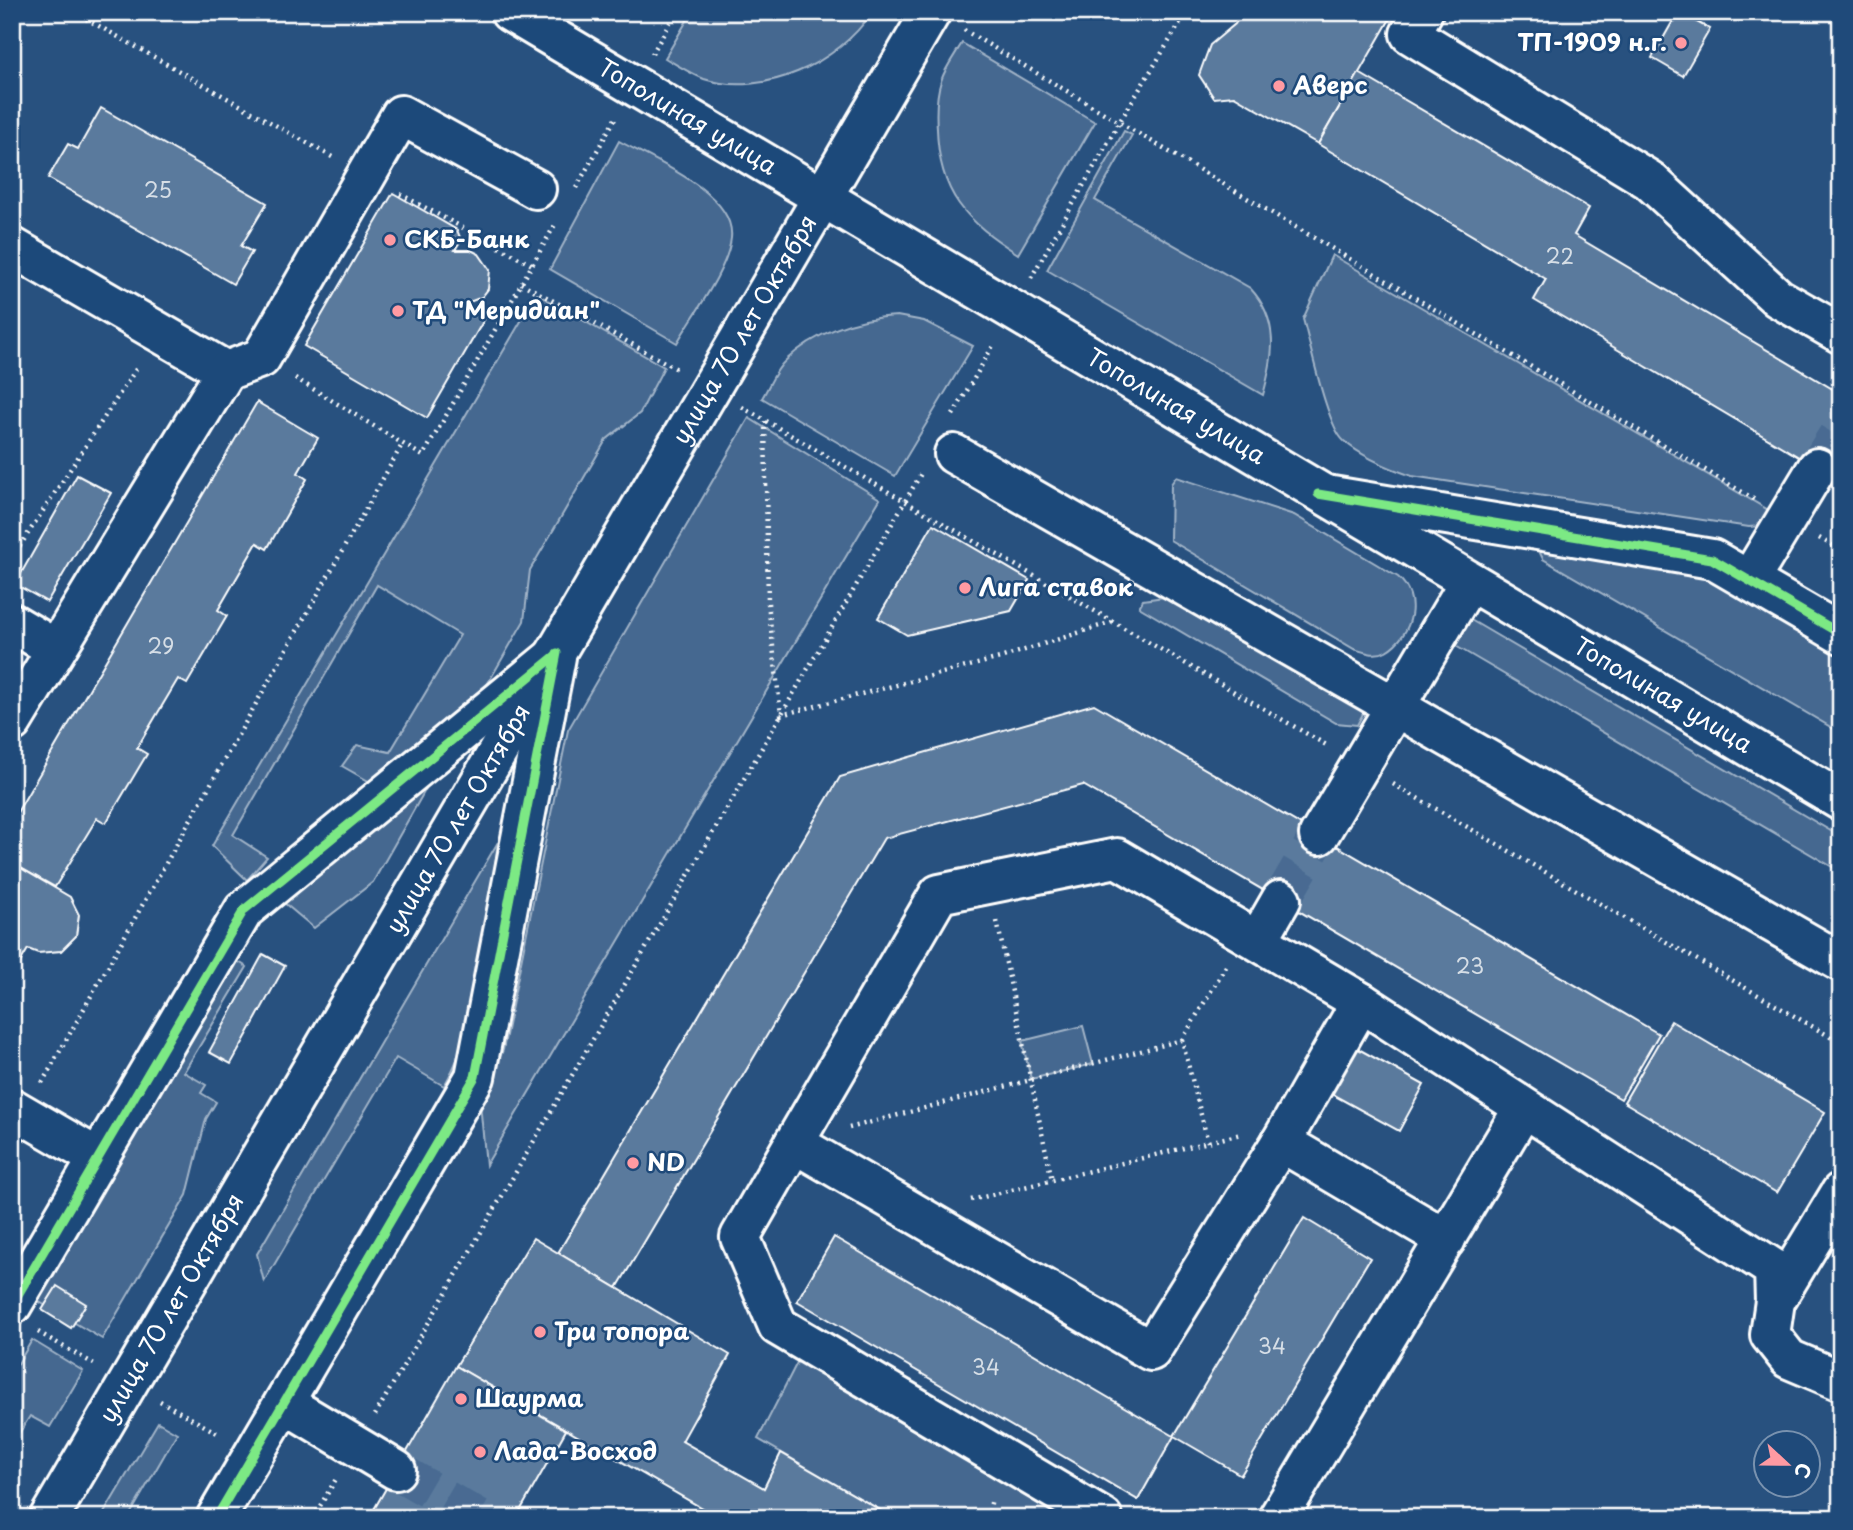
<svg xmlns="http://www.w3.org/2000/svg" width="1853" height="1530" font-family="'Playpen Sans',sans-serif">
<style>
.green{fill:#446890;stroke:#a2b4c8;stroke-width:2}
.building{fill:#5a7a9d;stroke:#fff;stroke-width:2}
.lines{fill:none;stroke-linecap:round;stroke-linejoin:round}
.minor-tunnel{stroke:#486b92;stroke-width:38;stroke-dasharray:38 19;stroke-linecap:butt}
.minor-casing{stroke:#fff;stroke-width:44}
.major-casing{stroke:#fff;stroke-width:44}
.path{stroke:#fff;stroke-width:4.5;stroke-dasharray:2 5;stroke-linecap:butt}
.minor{stroke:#1f4a7a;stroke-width:38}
.major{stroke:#1f4a7a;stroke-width:38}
.cycleway-casing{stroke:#1f4a7a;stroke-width:13}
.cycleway{stroke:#7ce984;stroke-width:9}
.poi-dot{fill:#ff9aa2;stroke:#1f4a7a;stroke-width:2.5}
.labels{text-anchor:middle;stroke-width:5;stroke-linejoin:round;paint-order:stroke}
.number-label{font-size:21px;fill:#d6dee6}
.poi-label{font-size:24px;font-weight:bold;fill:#fff;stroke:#1f4a7a;text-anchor:start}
.street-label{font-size:24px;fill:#fff;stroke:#1f4a7a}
</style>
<rect width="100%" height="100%" fill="#28517f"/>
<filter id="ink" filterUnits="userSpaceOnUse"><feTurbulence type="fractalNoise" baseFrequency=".0143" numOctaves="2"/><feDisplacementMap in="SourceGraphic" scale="14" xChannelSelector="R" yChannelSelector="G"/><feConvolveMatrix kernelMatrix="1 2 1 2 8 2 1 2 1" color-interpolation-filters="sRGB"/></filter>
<g filter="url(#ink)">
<!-- green -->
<g class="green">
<path d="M692 12H872C839 63 763 98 704 79 691 74 677 65 665 58Z"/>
<path d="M962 43 1095 122 1018 254C966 221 939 194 937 129 936 114 936 96 941 81 945 68 955 55 962 43Z"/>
<path d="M1124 131 1132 135 1095 200 1250 288C1280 320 1274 356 1263 395L1047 270Z"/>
<path d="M619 141C651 159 736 193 731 238 728 269 693 315 677 343L550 269Z"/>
<path d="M1332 255 1775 514 1760 526 1749 527 1412 476C1389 468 1362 457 1344 441 1327 427 1310 343 1303 319Z"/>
<path d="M537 294 664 367 640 413 606 440 530 570 524 621 477 702 372 783 342 766 357 745 390 752 460 635 377 585 233 835 267 857 247 880 212 846Z"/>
<path d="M897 316 924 321 973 346 895 476 762 398C769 387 775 370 785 361 815 332 856 318 897 316Z"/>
<path d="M749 418 880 499 486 1165 480 1103 503 1050 568 730Z"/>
<path d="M1176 477 1294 515 1398 577C1421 597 1414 634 1386 651 1376 657 1364 652 1354 649L1170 540 1171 484Z"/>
<path d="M1537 547 1714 566 1841 640V733L1543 559Z"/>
<path d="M1192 593 1366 708 1357 725 1336 723 1139 607 1143 600Z"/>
<path d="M1469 619 1841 837V872L1454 645Z"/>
<path d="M428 785 373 882 314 928 283 902Z"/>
<path d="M498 842C487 922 485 1015 444 1086L396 1058 264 1282 257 1254Z"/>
<path d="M232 958 247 967 184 1072 206 1085 201 1093 216 1102 206 1119 187 1195 102 1339 31 1297Z"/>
<path d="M1083 1026 1093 1064 1031 1079 1022 1041Z"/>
<path d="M32 1340 83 1371 50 1427 30 1416 18 1435 12 1432V1374Z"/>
<path d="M807 1343 1103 1518H894L758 1439Z"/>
<path d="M158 1422 177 1433 128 1518H101Z"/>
</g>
<!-- building -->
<g class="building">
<path d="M1242 12H1394L1318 144 1234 96 1214 98 1199 75 1210 45 1235 24Z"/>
<path d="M1678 12 1710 29 1683 76 1652 58Z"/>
<path d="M1359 73 1589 208 1574 235 1841 394V482L1534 300 1546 279 1318 144Z"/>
<path d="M101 108 267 203 241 246 252 252 233 284 48 178 68 144 78 149Z"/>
<path d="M393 193 457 230 461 240 455 250H471L479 254 490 270 488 289 482 297 462 305 485 318 427 418 304 346Z"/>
<path d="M257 402 318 438 298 473 307 479 267 549 257 543 218 610 227 616 187 684 178 679 137 748 147 754 106 823 97 818 55 887 12 863V821Z"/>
<path d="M77 475 111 493 47 602 15 584Z"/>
<path d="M933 524 1029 580 1011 611 907 635 878 618Z"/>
<path d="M1094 704 1659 1034 1621 1099 1083 785 884 838 617 1288 558 1253 840 777Z"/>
<path d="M12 863 70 897 79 915 76 936 61 951 38 953 28 949 12 976Z"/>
<path d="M263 954 285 966 231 1064 209 1052Z"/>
<path d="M1671 1021 1825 1112 1777 1193 1624 1102Z"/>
<path d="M1353 1046 1424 1085 1399 1131 1328 1092Z"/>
<path d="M1304 1218 1370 1258 1241 1475 1174 1436Z"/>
<path d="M834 1237 1174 1436 1138 1500 797 1301Z"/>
<path d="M533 1238 730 1355 682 1441 764 1488 781 1453 894 1518H701L705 1510 456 1366Z"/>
<path d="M57 1286 86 1304 71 1328 42 1310Z"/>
<path d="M456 1366 566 1430 516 1518H369Z"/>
</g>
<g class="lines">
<!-- minor-tunnel -->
<g class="minor-tunnel">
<path d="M1817 468 1841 429"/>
<path d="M1281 900 1319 835"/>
<path d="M396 1470 478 1518"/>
</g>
<defs>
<g id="minor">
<path d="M1423 12 1410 34 1649 180 1778 298 1841 334"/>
<path d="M12 247 226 371"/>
<path d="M954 454 1841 962"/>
<path d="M1326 495 1712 559 1841 634"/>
<path d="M1750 579 1817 468"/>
<path d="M12 623 56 649"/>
<path d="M12 722 226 371 261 358 401 115 536 189"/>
<path d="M1319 835 1469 582"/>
<path d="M1258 940 1281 900"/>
<path d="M12 1108 98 1158"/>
<path d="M1281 1142 1361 1002"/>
<path d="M794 1143 740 1237 778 1326 1103 1518"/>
<path d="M1446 1239 1281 1142 1151 1351 794 1143 939 894 1117 858 1361 1002 1774 1269 1775 1301 1770 1335 1789 1359 1841 1381"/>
<path d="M1775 1301 1841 1192"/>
<path d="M12 1305 244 910 551 659"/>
<path d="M284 1403 396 1470"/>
<path d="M216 1518 475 1077 556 657"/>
<path d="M1278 1518 1523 1109"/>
</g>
<g id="major">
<path id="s1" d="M510 12 1841 801"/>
<path id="s2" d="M49 1518 931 12"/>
</g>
</defs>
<!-- minor casing -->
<use href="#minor" class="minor-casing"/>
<!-- major casing -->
<use href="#major" class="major-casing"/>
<!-- path -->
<g class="path">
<path d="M74 12 334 158"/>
<path d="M964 30 1754 499"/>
<path d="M652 54 676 12"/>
<path d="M576 188 615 119"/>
<path d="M400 194 532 265"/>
<path d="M1031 278 1120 121 1187 12"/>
<path d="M521 283 677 369"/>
<path d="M295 378 423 456 556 223"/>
<path d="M742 407 1328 746"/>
<path d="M953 415 994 344"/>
<path d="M765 421 768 603 781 715 1000 658 1112 622"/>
<path d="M1819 538 1841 550"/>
<path d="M12 558 138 366"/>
<path d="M1393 784 1841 1043"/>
<path d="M997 921 1052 1180"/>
<path d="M1182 1040 1226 966"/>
<path d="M42 1083 403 443"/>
<path d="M849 1128 1182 1040 1208 1142"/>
<path d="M971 1200 1241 1134"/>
<path d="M38 1332 94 1364"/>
<path d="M160 1401 219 1434"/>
<path d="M375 1415 922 472"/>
<path d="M313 1518 336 1479"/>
<path d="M988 1518 992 1498"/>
</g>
<!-- minor -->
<use href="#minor" class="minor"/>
<!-- major -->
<use href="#major" class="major"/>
<defs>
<g id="cycleway">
<path d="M1318 494 1712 559 1841 634"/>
<path d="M12 1305 244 910 555 656"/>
<path d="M216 1518 475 1077 557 653"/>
</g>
</defs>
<!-- cycleway casing -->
<use href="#cycleway" class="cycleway-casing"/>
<!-- cycleway -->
<use href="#cycleway" class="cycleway"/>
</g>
</g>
<!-- markers -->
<g class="poi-dot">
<circle cx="1681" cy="43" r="7"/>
<circle cx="1279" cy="86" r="7"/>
<circle cx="390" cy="240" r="7"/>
<circle cx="398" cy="311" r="7"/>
<circle cx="965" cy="588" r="7"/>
<circle cx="633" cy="1163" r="7"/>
<circle cx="540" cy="1332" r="7"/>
<circle cx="461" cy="1399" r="7"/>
<circle cx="480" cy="1452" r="7"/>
</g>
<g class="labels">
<!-- number labels -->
<g class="number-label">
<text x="158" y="198">25</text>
<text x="1560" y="264">22</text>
<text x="161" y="654">29</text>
<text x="1470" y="974">23</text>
<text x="1272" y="1354">34</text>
<text x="986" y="1375">34</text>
</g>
<!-- poi labels -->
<g class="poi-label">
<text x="1667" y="51" text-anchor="end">ТП-1909 н.г.</text>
<text x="1293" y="94">Аверс</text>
<text x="404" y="248">СКБ-Банк</text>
<text x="412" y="319">ТД "Меридиан"</text>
<text x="979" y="596">Лига ставок</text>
<text x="647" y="1171">ND</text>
<text x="554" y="1340">Три топора</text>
<text x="475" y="1407">Шаурма</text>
<text x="494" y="1460">Лада-Восход</text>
</g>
<!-- street labels -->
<g class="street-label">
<text dy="8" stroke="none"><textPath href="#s1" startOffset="206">Тополиная улица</textPath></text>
<text dy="8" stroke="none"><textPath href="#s2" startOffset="1377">улица 70 лет Октября</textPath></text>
<text dy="8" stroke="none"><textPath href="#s1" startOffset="774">Тополиная улица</textPath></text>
<text dy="8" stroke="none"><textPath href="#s1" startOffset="1340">Тополиная улица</textPath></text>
<text dy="8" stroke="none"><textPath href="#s2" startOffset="810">улица 70 лет Октября</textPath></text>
<text dy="8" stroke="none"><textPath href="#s2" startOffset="243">улица 70 лет Октября</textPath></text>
</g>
</g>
<!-- margin -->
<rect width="1853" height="1530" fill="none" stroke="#1f4a7a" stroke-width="42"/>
<rect x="21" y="21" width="1811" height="1488" fill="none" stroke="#fff" stroke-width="2.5" filter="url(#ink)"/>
<!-- north arrow -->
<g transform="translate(1787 1464) rotate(112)"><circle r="33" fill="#1f4a7a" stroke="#7992af" stroke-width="2"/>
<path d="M0-5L12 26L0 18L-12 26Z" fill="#ff9aa2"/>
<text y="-10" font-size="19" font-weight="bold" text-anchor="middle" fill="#ffffff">С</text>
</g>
</svg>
